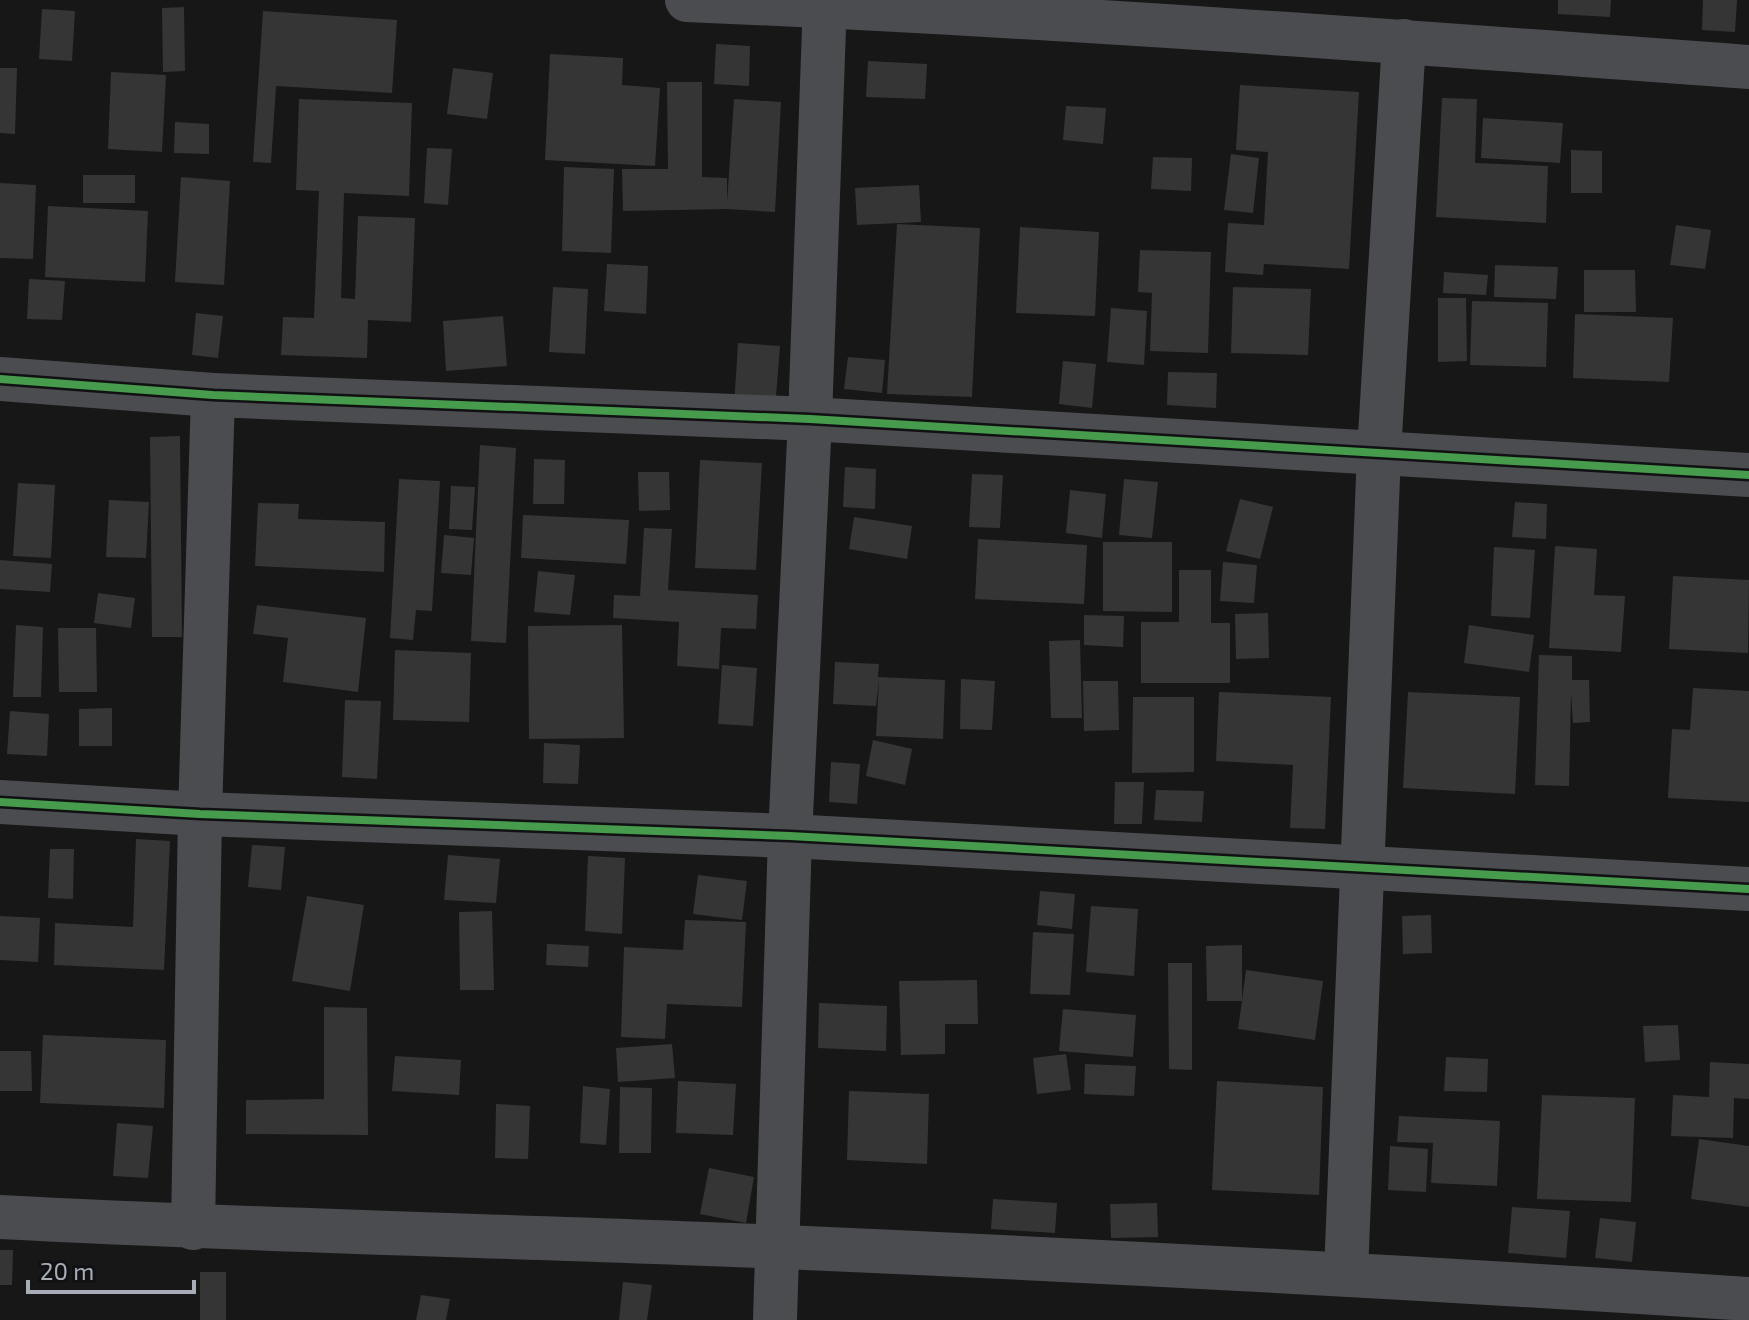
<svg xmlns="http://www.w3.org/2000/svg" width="1749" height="1320" font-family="'Exo 2',sans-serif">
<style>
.building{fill:#353536}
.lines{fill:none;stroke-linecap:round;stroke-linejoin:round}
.minor{stroke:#4b4c50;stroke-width:44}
.cycleway-casing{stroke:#111113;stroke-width:13}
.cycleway{stroke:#469c4c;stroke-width:8}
</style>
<rect width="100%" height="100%" fill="#171717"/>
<!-- building -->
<g class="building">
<path d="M1558 0H1611L1610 17 1558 14Z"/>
<path d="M1703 0H1737L1735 32 1702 30Z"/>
<path d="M184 7 185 71 163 72 162 8Z"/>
<path d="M42 9 75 11 72 61 39 59Z"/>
<path d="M263 11 397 20 392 93 276 86 271 163 253 162Z"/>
<path d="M716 44 750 46 749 86 714 84Z"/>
<path d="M550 54 623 58 622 85 660 88 655 166 545 160Z"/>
<path d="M868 61 927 64 925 99 866 97Z"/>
<path d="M0 68H17L15 134 0 133Z"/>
<path d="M453 68 493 73 487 119 447 114Z"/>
<path d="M111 72 166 75 162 152 108 149Z"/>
<path d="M667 82H702V177L727 178V203L734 99 781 102 775 212 727 209 623 211 622 169H668Z"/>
<path d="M1240 85 1359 92 1349 269 1264 264 1263 275 1225 272 1228 223 1264 225 1268 152 1236 150Z"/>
<path d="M1442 98 1477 99 1475 163 1548 166 1546 223 1436 217Z"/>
<path d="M299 99 412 103 409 196 344 193 341 298 355 299 358 216 415 218 411 322 368 320 367 358 281 355 283 317 314 318 319 191 296 190Z"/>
<path d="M1066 106 1106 108 1103 144 1063 140Z"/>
<path d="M1483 118 1563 123 1560 163 1481 158Z"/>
<path d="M175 122 209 124V154L174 153Z"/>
<path d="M427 148 452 149 448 205 424 203Z"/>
<path d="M1571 150 1602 151V193H1571Z"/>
<path d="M1231 154 1259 158 1253 213 1224 210Z"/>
<path d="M1153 157 1192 158 1191 191 1151 189Z"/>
<path d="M564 167 614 169 611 253 562 251Z"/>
<rect x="83" y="175" width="52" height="28"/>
<path d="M181 177 230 181 224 285 175 282Z"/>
<path d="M0 183 36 185 33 259 0 258Z"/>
<path d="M919 185 921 222 857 225 855 188Z"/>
<path d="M48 206 148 211 145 282 45 277Z"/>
<path d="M897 224 980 228 972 397 887 394Z"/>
<path d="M1676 225 1711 230 1705 269 1670 265Z"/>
<path d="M1020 227 1099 232 1095 316 1016 313Z"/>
<path d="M1140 250 1211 252 1208 353 1150 351 1152 293 1138 292Z"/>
<path d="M607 264 648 266 646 314 604 311Z"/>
<path d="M1495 265 1558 267 1556 299 1494 297Z"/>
<path d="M1584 270H1635L1636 312H1584Z"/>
<path d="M1444 272 1488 275 1486 295 1443 293Z"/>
<path d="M29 279 65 281 62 320 27 319Z"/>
<path d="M553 287 588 289 585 354 549 352Z"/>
<path d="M1233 287 1311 289 1308 355 1231 353Z"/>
<path d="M1438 298H1466L1467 361 1438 362Z"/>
<path d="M1472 301 1548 303 1546 367 1470 365Z"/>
<path d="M1111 308 1147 311 1144 365 1107 362Z"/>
<path d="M196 313 223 316 218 358 192 355Z"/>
<path d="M1575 314 1673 318 1669 382 1573 378Z"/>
<path d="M503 316 507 366 446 371 443 321Z"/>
<path d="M738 343 780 346 775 409 734 406Z"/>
<path d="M848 357 885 360 882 393 844 389Z"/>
<path d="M1063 361 1096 364 1092 408 1059 404Z"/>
<path d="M1168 372 1217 373 1216 408 1167 405Z"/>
<path d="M180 436 182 637H152L150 437Z"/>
<path d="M480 445 516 448 506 643 471 641Z"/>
<path d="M534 459 565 460 564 504H533Z"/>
<path d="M700 460 762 463 756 570 695 568Z"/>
<path d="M845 467 876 469 875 509 843 507Z"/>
<path d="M638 472H669L670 510 639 511Z"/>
<path d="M972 474 1003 475 1000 528 969 527Z"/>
<path d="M399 479 440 481 432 611 416 610 413 640 390 638Z"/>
<path d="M1124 479 1158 482 1152 538 1119 535Z"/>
<path d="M18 483 55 485 51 558 13 556Z"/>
<path d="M451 486 475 487 472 530 449 529Z"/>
<path d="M1070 490 1106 494 1102 538 1066 533Z"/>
<path d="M1240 499 1273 507 1260 559 1226 551Z"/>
<path d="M109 500 149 502 146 558 106 557Z"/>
<path d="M1515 502 1547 504 1546 539 1512 537Z"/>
<path d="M258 503 299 504 298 519 385 522 384 572 255 566Z"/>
<path d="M523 515 629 520 626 564 521 558Z"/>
<path d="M854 517 912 526 907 559 849 549Z"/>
<path d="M644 528 672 529 668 590 758 595 756 629 721 628 719 669 677 666 679 622 613 618 614 595 640 596Z"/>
<path d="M444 535 474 538 471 575 441 573Z"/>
<path d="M978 539 1087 545 1084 604 975 599Z"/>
<path d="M1103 542H1172V612L1103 611Z"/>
<path d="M1555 546 1597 549 1594 595 1625 596 1621 652 1549 648Z"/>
<path d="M1494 547 1535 550 1530 618 1491 616Z"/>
<path d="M0 560 52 564 50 592 0 589Z"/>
<path d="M1223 562 1257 565 1254 603 1220 601Z"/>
<path d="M1179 570H1211V623H1230V683H1141V622H1179Z"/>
<path d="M538 571 575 575 570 615 534 612Z"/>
<path d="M1673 576 1749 580 1748 653 1669 649Z"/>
<path d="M98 593 135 598 131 628 94 623Z"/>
<path d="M257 605 366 618 358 692 283 682 288 638 253 634Z"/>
<path d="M1268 613 1269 658 1236 659 1235 614Z"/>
<path d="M1084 615 1124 616 1123 647 1084 645Z"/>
<path d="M16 625 43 627 41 697H13Z"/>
<path d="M622 625 624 738 529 739 528 626Z"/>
<path d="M1469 625 1534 635 1529 672 1464 663Z"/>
<path d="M58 628H96L97 692H59Z"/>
<path d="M1080 640 1082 718H1051L1049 641Z"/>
<path d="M395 650 471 653 469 722 393 720Z"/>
<path d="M1539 655 1572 656V680H1589L1590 722 1573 723 1571 693 1569 786 1535 785Z"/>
<path d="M835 662 879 664 878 677 945 680 943 739 876 736 879 680 876 706 833 704Z"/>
<path d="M722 665 757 668 753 726 718 724Z"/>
<path d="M961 679 995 681 992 730 960 729Z"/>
<path d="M1083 681H1118L1119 730 1084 731Z"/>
<path d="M1693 688 1749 691V802L1668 798 1672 729 1690 730Z"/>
<path d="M1219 692 1331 697 1325 829 1290 828 1293 765 1216 761Z"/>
<path d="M1408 692 1520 697 1515 794 1403 788Z"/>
<path d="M1133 697H1194V772L1132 773Z"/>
<path d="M345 700 381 701 377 779 342 777Z"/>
<path d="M112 708V746H79V709Z"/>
<path d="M10 711 49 714 47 756 7 754Z"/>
<path d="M873 740 912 749 905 785 866 776Z"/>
<path d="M544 743 580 745 578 784 543 783Z"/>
<path d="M831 762 860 764 857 804 829 802Z"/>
<path d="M1115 782H1144L1142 824H1114Z"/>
<path d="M1156 790 1204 791 1202 822 1154 820Z"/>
<path d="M136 839 170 841 164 970 54 965 55 923 133 927Z"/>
<path d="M252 845 285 847 281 890 248 887Z"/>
<path d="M50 849H74L73 899 48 898Z"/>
<path d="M448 855 500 859 496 903 444 900Z"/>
<path d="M588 856 625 858 622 934 585 931Z"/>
<path d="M698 875 747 881 742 920 693 914Z"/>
<path d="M1040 891 1075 894 1072 929 1037 925Z"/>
<path d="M307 896 364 905 350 991 292 981Z"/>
<path d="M1091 906 1138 909 1134 976 1086 972Z"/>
<path d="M492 911 494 990H460L459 912Z"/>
<path d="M1431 915 1432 953 1403 954 1402 916Z"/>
<path d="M0 916 40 918 38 962 0 960Z"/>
<path d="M685 920 746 922 742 1007 667 1004 665 1039 621 1037 624 947 683 950Z"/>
<path d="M1033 932 1074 934 1070 995 1030 994Z"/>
<path d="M547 944 589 946 588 967 546 965Z"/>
<path d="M1242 945V1000L1246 970 1323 981 1315 1040 1238 1029 1242 1001H1207L1206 946Z"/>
<path d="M1168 963H1192V1070L1169 1069Z"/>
<path d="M977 980 978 1024H945V1054L901 1055 899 981Z"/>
<path d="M819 1003 887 1006 886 1051 818 1048Z"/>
<path d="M324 1007 367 1008 368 1135 246 1134V1100L324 1099Z"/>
<path d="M1063 1009 1136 1015 1133 1057 1059 1051Z"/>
<path d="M1678 1025 1680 1060 1645 1062 1643 1026Z"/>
<path d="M43 1035 166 1040 164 1108 40 1103Z"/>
<path d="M672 1044 675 1078 618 1082 616 1048Z"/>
<path d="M0 1051H31L32 1091H0Z"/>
<path d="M1066 1054 1071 1090 1037 1094 1033 1058Z"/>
<path d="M395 1056 461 1060 459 1095 392 1091Z"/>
<path d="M1446 1057 1488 1059 1487 1092 1444 1091Z"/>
<path d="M1710 1062 1749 1064V1099L1734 1098 1733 1138 1671 1136 1673 1095 1709 1097Z"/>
<path d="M1085 1064 1136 1066 1134 1096 1084 1094Z"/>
<path d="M678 1081 736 1084 733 1135 676 1133Z"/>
<path d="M1217 1081 1323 1087 1319 1195 1212 1190Z"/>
<path d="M583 1086 610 1089 606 1145 580 1143Z"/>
<path d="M620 1087 652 1088 651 1153H619Z"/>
<path d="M849 1091 929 1094 927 1164 847 1160Z"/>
<path d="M1542 1095 1635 1098 1631 1202 1537 1199Z"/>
<path d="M496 1104 530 1106 528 1159 495 1158Z"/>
<path d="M1399 1116 1500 1121 1497 1186 1431 1183 1433 1143 1397 1142Z"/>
<path d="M117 1123 153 1126 148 1178 113 1176Z"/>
<path d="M1699 1139 1749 1146V1207L1691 1199Z"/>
<path d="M1390 1146 1428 1149 1426 1192 1388 1190Z"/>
<path d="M709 1168 754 1177 746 1223 700 1214Z"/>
<path d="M993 1199 1057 1203 1055 1233 991 1229Z"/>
<path d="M1157 1203 1158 1237 1111 1238 1110 1204Z"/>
<path d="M1512 1207 1570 1211 1566 1258 1508 1253Z"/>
<path d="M1600 1218 1636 1222 1632 1262 1595 1258Z"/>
<path d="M0 1250H13L12 1285H0Z"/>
<rect x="200" y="1272" width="26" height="48"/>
<path d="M623 1282 652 1285 647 1320H619Z"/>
<path d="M421 1295 450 1299 446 1320H416Z"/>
</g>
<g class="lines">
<!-- minor -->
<g class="minor">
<path d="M687 0C1041 15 1395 41 1749 67"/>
<path d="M0 379 213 395 810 419 1749 475"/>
<path d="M0 802 200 814 790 836 1749 889"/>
<path d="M0 1217C261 1231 522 1236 783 1247 1105 1261 1427 1278 1749 1299"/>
<path d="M193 1228 200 814 213 395"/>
<path d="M1346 1273 1379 452 1404 41"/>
<path d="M775 1320 790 836 810 419 825 0"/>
</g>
<defs>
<g id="cycleway">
<path d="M0 379 213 395 810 419 1749 475"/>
<path d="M0 802 200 814 790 836 1749 889"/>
</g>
</defs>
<!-- cycleway casing -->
<use href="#cycleway" class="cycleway-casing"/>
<!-- cycleway -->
<use href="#cycleway" class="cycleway"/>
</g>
<!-- scale -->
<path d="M28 1280v12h166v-12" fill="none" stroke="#a8adb8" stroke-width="4"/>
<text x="40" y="1280" font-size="24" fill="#a8adb8" stroke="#111113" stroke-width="6" paint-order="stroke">20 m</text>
</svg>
